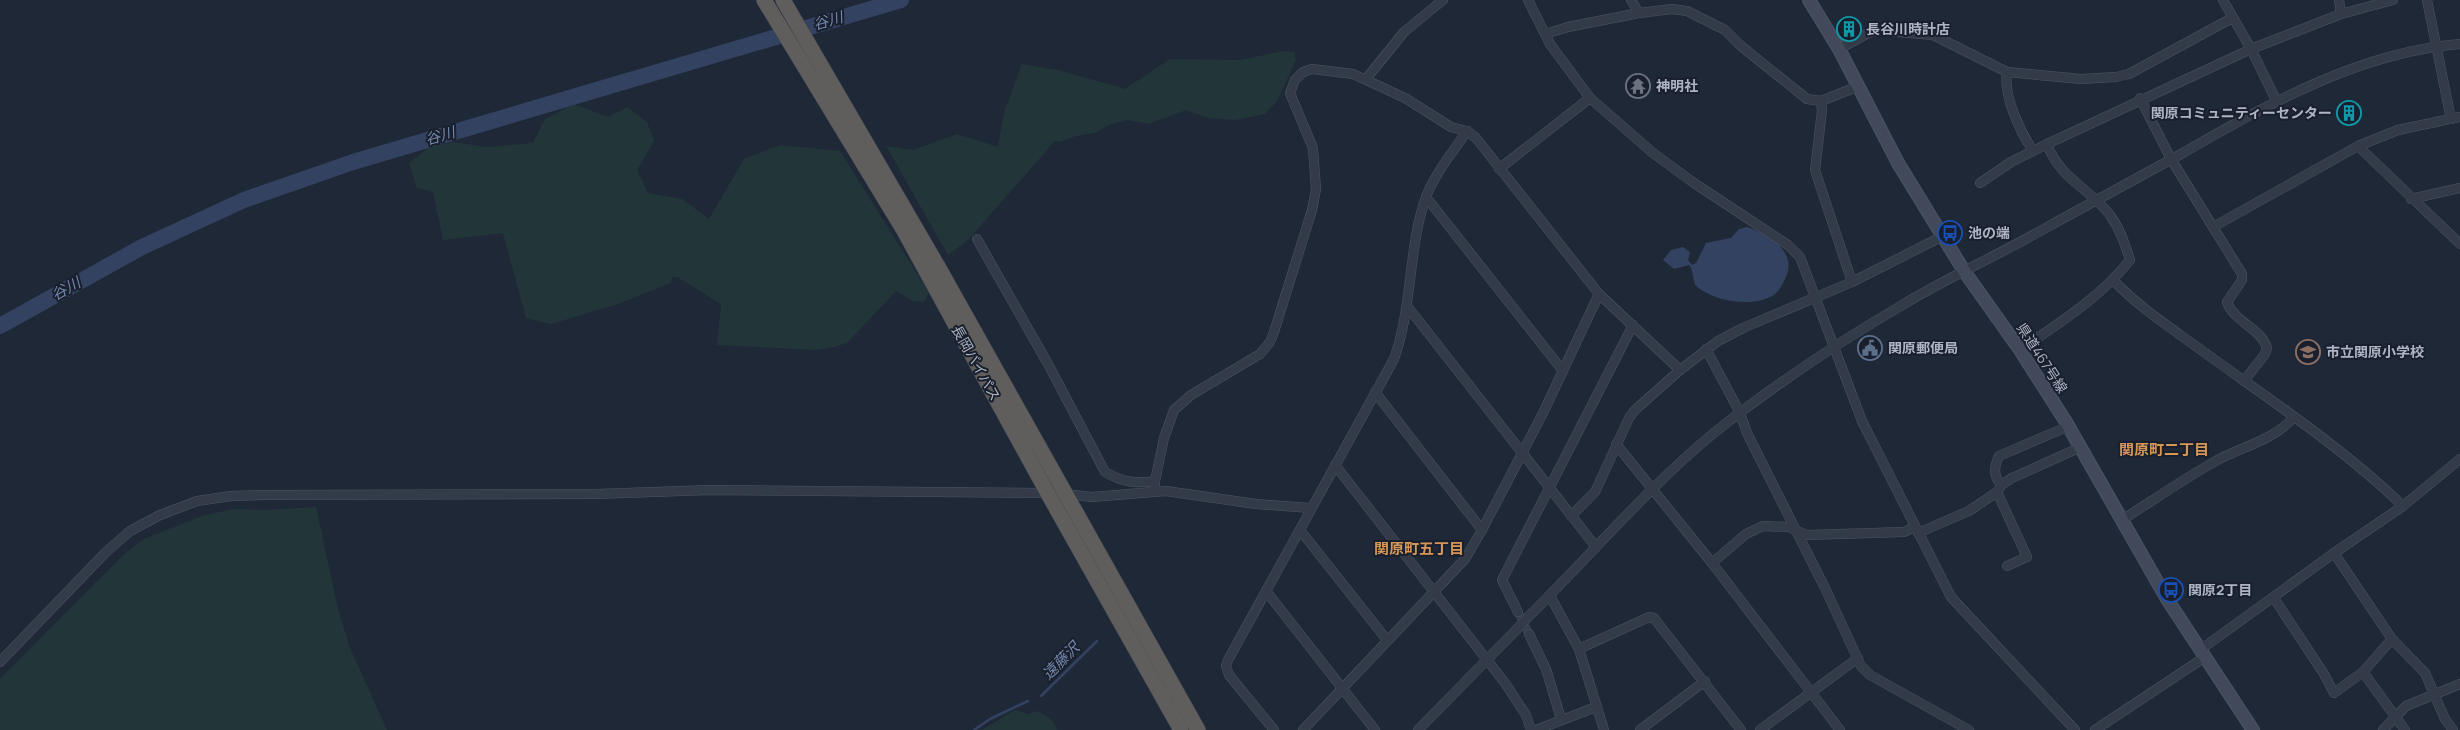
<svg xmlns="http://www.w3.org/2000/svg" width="2460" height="730" font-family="Manrope,'Noto Sans JP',sans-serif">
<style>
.green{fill:#22363a}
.water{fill:#324260}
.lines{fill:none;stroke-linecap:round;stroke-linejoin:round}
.stream{stroke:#324260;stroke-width:2.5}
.river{stroke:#324260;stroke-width:16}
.minor-tunnel{stroke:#343d4c;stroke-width:9;stroke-dasharray:9 4.5;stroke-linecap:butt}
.minor-casing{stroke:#4d5563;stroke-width:10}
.secondary-casing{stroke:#4d5563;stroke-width:14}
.trunk-casing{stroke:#3b424f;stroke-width:16}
.minor{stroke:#333a48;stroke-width:9}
.secondary{stroke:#41495b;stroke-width:12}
.trunk{stroke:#605e5c;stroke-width:15}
.minor-bridge-casing{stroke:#4d5563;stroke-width:10;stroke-linecap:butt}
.minor-bridge{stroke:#333a48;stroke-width:9}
.labels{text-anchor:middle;stroke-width:4;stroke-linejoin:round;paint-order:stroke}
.poi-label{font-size:14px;font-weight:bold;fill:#adb5c5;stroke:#191f2c;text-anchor:start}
.street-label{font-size:14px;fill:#adb5c5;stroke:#191f2c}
.water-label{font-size:15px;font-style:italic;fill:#7489ae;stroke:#191f2c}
.neighbourhood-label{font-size:15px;font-weight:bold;fill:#d59758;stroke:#191f2c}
</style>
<rect width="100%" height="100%" fill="#1f2837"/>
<!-- green -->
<g class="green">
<path d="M1284 51 1294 52 1296 60 1277 101 1265 114 1235 120 1208 118 1186 110 1149 124 1127 120 1111 124 1095 133 1076 136 1059 142 1055 141 967 241 948 255 886 146 913 150 957 134 998 147 1004 112 1022 64 1058 70 1125 89 1170 59 1239 60Z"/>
<path d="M574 104 608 117 627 107 647 122 654 141 637 170 648 193 682 199 709 219 744 159 780 145 840 151 929 293 924 302 913 301 896 291 847 343 834 347 816 350 717 345 721 304 677 277H672L671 283 615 305 551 324 526 318 503 233 443 240 433 192 417 188 409 163 429 147 453 142 487 147 533 143 545 119Z"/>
<path d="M316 507 338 609 350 648 387 730H0V679L123 555 144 539 202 516 233 509 267 510Z"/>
<path d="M1015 710 1028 714 1038 711 1053 721 1057 730H982Z"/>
</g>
<!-- water -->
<path class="water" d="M1747 227C1771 235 1800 254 1784 281 1781 287 1778 293 1772 296 1751 308 1712 301 1695 285L1691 267 1689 265 1674 269 1663 260 1671 250 1683 247 1690 252 1688 260 1692 265 1696 263 1706 243 1731 238 1739 229Z"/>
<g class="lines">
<!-- stream -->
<g class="stream">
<path d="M1041 696 1097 641"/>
<path d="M974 730 990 719 1028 701"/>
</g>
<!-- river -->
<path class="river" d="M0 326 142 247 244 200 353 162 901 0"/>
<!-- minor-tunnel -->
<path class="minor-tunnel" d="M1518 612 1529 634"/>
<defs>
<g id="minor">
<path d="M1528 0 1550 44 1590 98 1653 153 1694 183 1788 245 1800 257 1862 421 1951 597 2075 730"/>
<path d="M1631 0 1639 13"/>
<path d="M2223 0 2251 49 2277 102"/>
<path d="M2339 0 2341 14"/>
<path d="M2427 0 2451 119"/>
<path d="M1545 34 1568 27 1639 13 1672 9 1687 11 1725 30 1741 46 1807 99 1821 101 1859 86"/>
<path d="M1839 49 1874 30 1933 35 2007 72 2081 79 2116 77 2129 74 2232 18"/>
<path d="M2007 72C2003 96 2020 131 2033 151"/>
<path d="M1366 79 1404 32 1443 0"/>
<path d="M2140 98 2171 159 2242 274V280L2227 302C2234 322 2262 329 2267 348L2265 354 2244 381"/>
<path d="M1821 101 1822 111 1815 170 1852 282"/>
<path d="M2358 146 2460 244"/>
<path d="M1499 169 1590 98"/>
<path d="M1980 183 2011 162 2047 144 2251 49 2341 14 2393 0"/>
<path d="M1426 197 1563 371"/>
<path d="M2411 199 2460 188"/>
<path d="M2213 227 2358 146 2398 130 2460 117"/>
<path d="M977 239 1048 364 1105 472C1122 482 1135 484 1155 481"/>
<path d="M2114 281C2139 307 2168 326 2197 347 2267 398 2341 446 2403 506"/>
<path d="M1599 294 1680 370"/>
<path d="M1407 306 1596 547"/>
<path d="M1706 349 1740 413 1747 433 1825 588 1861 666 1870 675 1969 730"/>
<path d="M2020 350C2059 323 2100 298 2130 260 2125 244 2120 229 2110 215 2089 188 2060 179 2047 144"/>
<path d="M1375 392 1482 530"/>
<path d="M1616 444 1712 563 1840 730"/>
<path d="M1335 465 1505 683 1526 715 1531 730"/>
<path d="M2001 485C1993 475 1994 467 1999 456L2069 426"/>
<path d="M1999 489 2001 485 2012 478 2081 447"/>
<path d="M1155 491V481L1164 438 1174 410 1191 395 1260 354 1270 342 1274 332 1312 210 1316 189 1313 148 1290 93 1295 80 1303 72 1312 69 1353 74 1405 98 1451 127 1467 131"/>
<path d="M1065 494 1092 497 1166 491 1256 504 1310 508"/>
<path d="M1571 516 1595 492 1629 418 1635 410 1680 370 1718 341 1743 328 1852 282 1943 236"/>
<path d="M2122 520C2152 501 2182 480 2214 462 2240 447 2273 441 2294 417"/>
<path d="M1300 530 1387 640"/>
<path d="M1918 533 1969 511 1997 492 2027 557 2007 566"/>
<path d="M2334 553 2392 639 2425 673 2445 719 2453 730"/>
<path d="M1712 563 1746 534 1763 526 1788 527 1807 535 1904 532 1914 527"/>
<path d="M1266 591 1375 730"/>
<path d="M1550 596 1579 649 1604 730"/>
<path d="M2274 598 2324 674 2334 693 2363 672 2392 639"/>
<path d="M1518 612 1502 580 1633 325"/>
<path d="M1529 616C1591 555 1648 487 1715 432 1774 385 1839 342 1904 304 1952 275 2003 253 2051 225 2095 201 2139 177 2183 153 2268 104 2360 52 2460 44"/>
<path d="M1529 634 1546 669 1561 719"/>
<path d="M1579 649 1649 617 1654 618 1741 730"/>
<path d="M2200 650 2334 553 2403 506 2460 459"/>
<path d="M0 662 106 552 130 531 160 515 197 501 231 496 264 495 597 494 710 490 1049 493"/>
<path d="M2363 672 2405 730"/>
<path d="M1274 730 1229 675 1226 666 1228 660 1394 359C1413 306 1408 247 1426 197 1435 173 1453 152 1467 131L1476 138 1599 294 1543 413 1482 530 1465 559 1303 730"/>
<path d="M1418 730 1520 626"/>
<path d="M1536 730 1596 707"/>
<path d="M1640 730 1705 681"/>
<path d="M1760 730 1858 658"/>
<path d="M2095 730 2205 657"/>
<path d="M2383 730 2406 706 2460 684"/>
</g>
<path id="secondary" d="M1809 0 1839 49 1898 163 1964 271 2020 350 2066 422 2167 599 2253 730"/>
<g id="trunk">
<path d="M764 0 903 229 1047 492 1181 730"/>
<path d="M783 0 940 270 1198 730"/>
</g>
</defs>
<!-- minor casing -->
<use href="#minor" class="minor-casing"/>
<!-- secondary casing -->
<use href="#secondary" class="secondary-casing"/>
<!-- trunk casing -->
<use href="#trunk" class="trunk-casing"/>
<!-- minor -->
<use href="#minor" class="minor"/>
<!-- secondary -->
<use href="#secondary" class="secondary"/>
<!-- trunk -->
<use href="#trunk" class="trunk"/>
<defs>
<path id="minor-bridge" d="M1520 626 1529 616"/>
</defs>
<!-- minor-bridge casing -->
<use href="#minor-bridge" class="minor-bridge-casing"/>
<!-- minor-bridge -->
<use href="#minor-bridge" class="minor-bridge"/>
</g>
<!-- icons -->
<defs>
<symbol id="building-ring" viewBox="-11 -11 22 22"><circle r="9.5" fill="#191f2c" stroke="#0f9aa8" stroke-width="1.5"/><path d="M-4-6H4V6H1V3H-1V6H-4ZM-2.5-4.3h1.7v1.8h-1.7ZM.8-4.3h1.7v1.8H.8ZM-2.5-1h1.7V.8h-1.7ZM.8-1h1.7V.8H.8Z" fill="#0f9aa8"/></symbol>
<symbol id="temple-ring" viewBox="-11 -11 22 22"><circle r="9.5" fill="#191f2c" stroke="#6b7280" stroke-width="1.5"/><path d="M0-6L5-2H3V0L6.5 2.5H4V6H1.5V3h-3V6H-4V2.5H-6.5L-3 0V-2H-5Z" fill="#6b7280"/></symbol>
<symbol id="bus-ring" viewBox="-11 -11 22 22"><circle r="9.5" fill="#191f2c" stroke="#1a4fb4" stroke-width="1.5"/><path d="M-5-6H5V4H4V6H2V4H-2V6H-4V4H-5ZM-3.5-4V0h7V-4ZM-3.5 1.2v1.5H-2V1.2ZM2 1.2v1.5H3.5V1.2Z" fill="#1a4fb4"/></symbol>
<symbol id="civic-ring" viewBox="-11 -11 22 22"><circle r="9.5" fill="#191f2c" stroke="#5c6f8a" stroke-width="1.5"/><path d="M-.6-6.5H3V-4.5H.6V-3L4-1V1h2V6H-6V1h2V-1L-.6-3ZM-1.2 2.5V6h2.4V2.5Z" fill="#5c6f8a"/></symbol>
<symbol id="school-ring" viewBox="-11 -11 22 22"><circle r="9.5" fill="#191f2c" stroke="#8d6e63" stroke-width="1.5"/><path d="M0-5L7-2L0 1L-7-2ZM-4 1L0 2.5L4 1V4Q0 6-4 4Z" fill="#8d6e63"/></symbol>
</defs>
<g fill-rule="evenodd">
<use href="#building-ring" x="1835" y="15" width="28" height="28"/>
<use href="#temple-ring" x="1624" y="72" width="28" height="28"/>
<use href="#building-ring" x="2335" y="99" width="28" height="28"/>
<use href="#bus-ring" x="1936" y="219" width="28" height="28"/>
<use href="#civic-ring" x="1856" y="334" width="28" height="28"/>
<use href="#school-ring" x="2294" y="338" width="28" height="28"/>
<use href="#bus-ring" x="2157" y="576" width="28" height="28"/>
</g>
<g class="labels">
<!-- poi labels -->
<g class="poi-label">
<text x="1866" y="34">長谷川時計店</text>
<text x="1656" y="91">神明社</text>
<text x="2332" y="118" text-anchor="end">関原コミュニティーセンター</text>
<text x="1968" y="238">池の端</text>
<text x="1888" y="353">関原郵便局</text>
<text x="2326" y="357">市立関原小学校</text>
<text x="2188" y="595">関原2丁目</text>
</g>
<!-- street labels -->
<g class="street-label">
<text transform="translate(2042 358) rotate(57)" y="5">県道467号線</text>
<text transform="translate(976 363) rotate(61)" y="5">長岡バイパス</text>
</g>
<!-- water labels -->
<g class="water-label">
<text transform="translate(828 21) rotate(-16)" y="5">谷川</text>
<text transform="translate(440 136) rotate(-16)" y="5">谷川</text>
<text transform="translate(66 289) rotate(-29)" y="5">谷川</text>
<text transform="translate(1061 661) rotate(-45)" y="5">遠藤沢</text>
</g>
<!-- neighbourhood labels -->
<g class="neighbourhood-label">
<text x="2164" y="455">関原町二丁目</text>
<text x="1419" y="554">関原町五丁目</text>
</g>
</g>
</svg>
